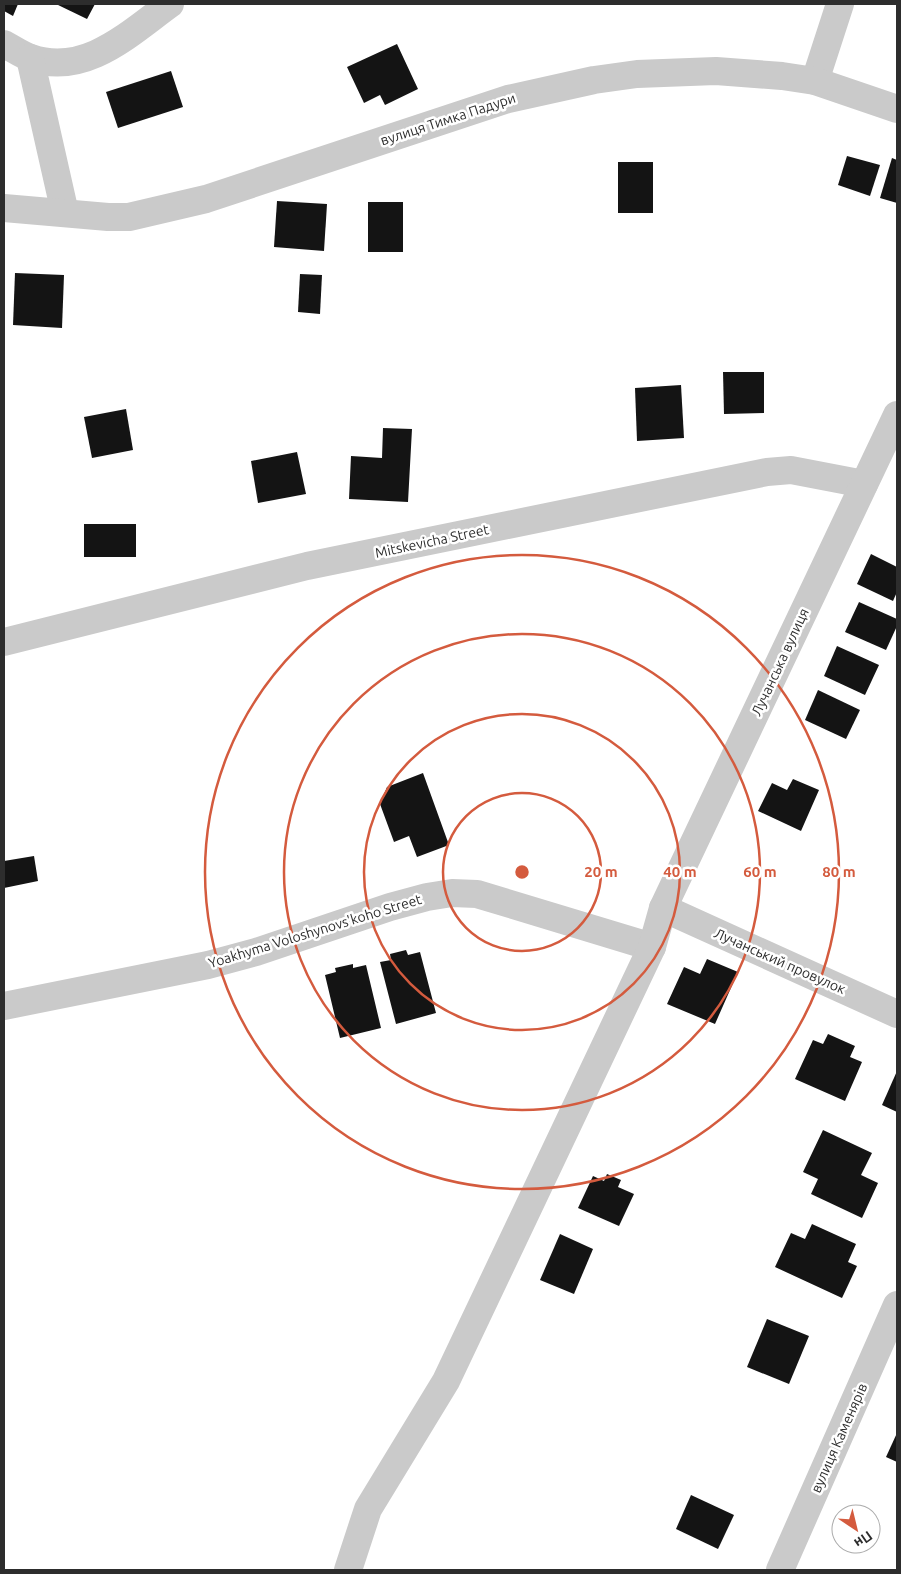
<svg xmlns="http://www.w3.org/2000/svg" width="901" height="1574" font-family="Ubuntu,sans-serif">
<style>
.building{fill:#141414}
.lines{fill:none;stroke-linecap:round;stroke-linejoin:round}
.minor{stroke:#cacaca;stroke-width:28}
.ring{fill:none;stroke:#d45b3e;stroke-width:2.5}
.labels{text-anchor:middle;stroke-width:5;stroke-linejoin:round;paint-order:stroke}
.street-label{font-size:14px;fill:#2d2d2d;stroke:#fff}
.centre{fill:#d45b3e;stroke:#fff;stroke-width:2.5}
.ring-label{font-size:15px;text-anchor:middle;font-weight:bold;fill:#d45b3e;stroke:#fff;stroke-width:5;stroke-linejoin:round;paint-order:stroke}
</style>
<rect width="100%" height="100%" fill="#fff"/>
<!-- building -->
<g class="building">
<path d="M4 4H18L13 16 4 11Z"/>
<path d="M56 4H95L87 19Z"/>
<path d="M397 44 418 89 385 105 380 95 364 103 347 67Z"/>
<path d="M171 71 183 107 118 128 106 92Z"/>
<path d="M847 156 880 165 870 196 838 185Z"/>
<path d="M892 158 897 160V203L880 198Z"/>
<rect x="618" y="162" width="35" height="51"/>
<path d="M277 201 327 204 324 251 274 247Z"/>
<rect x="368" y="202" width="35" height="50"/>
<path d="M15 273 64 275 62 328 13 325Z"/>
<path d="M300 274 322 275 320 314 298 312Z"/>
<path d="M723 372H764V413L724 414Z"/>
<path d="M681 385 684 438 637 441 635 388Z"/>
<path d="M126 409 133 450 92 458 84 417Z"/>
<path d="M383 428 412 429 408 502 349 499 351 456 382 458Z"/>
<path d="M297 452 306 494 258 503 251 461Z"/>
<rect x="84" y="524" width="52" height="33"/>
<path d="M871 554 897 567V592L893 601 857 584Z"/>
<path d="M859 602 897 619V626L886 650 845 632Z"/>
<path d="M837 646 879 665 865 695 824 676Z"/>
<path d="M818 690 860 710 846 739 805 720Z"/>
<path d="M423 773 449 845 417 857 409 836 394 842 380 804 387 787Z"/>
<path d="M793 779 819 790 801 831 758 811 772 783 787 790Z"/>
<path d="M34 856 38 881 4 888V861Z"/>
<path d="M406 950 408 955 420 952 436 1013 396 1024 380 962 391 960 390 954Z"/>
<path d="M707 959 738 972 715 1024 667 1004 684 967 700 974Z"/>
<path d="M353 964V968L366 965 381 1028 340 1038 325 975 336 972 335 968Z"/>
<path d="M828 1034 855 1046 850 1057 862 1062 845 1101 795 1079 813 1040 823 1044Z"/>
<path d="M897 1071V1112L882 1105Z"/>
<path d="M823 1130 872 1153 861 1175 878 1183 862 1218 811 1194 818 1179 803 1172Z"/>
<path d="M607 1174 621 1180 618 1187 634 1194 619 1226 578 1208 593 1176 604 1181Z"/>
<path d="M812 1224 856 1244 848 1262 857 1266 842 1298 775 1267 791 1233 805 1239Z"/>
<path d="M560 1234 593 1249 574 1294 540 1280Z"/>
<path d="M767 1319 809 1336 789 1384 747 1367Z"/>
<path d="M897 1433V1462L886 1457Z"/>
<path d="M691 1495 734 1515 718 1549 676 1529Z"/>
</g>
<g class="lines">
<!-- minor -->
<g class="minor">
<path d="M4 44C12 48 22 55 31 58 85 77 130 33 170 4"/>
<path d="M30 58 65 213"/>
<path d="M815 81 840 4"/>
<path d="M4 208 108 217H129L206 199 508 99 594 80 637 74 716 71 782 76 815 81 897 109"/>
<path d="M4 642 307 566 767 472 791 470 864 484"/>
<path d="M663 908 897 1014"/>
<path d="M4 1006 208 965 256 952 390 907 427 897 452 893 477 894 652 947"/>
<path d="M348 1570 368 1509 446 1381 652 947 663 908 897 415"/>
<path d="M780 1570 897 1305"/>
</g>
</g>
<!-- distance rings -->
<g class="ring">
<circle cx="522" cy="872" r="79"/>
<circle cx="522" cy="872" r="158"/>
<circle cx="522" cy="872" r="238"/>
<circle cx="522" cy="872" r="317"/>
</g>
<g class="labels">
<!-- street labels -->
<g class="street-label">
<text transform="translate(448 119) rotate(-18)" y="5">вулиця Тимка Падури</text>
<text transform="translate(432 541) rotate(-12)" y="5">Mitskevicha Street</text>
<text transform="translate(780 662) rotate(-65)" y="5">Лучанська вулиця</text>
<text transform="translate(315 931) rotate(-17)" y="5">Yoakhyma Voloshynovs'koho Street</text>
<text transform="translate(780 961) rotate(24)" y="5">Лучанський провулок</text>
<text transform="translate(839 1438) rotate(-66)" y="5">вулиця Каменярів</text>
</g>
</g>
<circle cx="522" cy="872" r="8" class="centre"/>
<g class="ring-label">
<text x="601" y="877">20 m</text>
<text x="680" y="877">40 m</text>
<text x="760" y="877">60 m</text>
<text x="839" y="877">80 m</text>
</g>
<!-- border -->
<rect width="901" height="1574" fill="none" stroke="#2d2d2d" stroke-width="10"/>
<!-- north arrow -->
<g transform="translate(856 1529) rotate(145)"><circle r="24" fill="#ffffff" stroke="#ababab"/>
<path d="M0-4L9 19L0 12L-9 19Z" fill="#d45b3e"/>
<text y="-8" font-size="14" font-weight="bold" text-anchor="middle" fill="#2d2d2d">Пн</text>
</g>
</svg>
